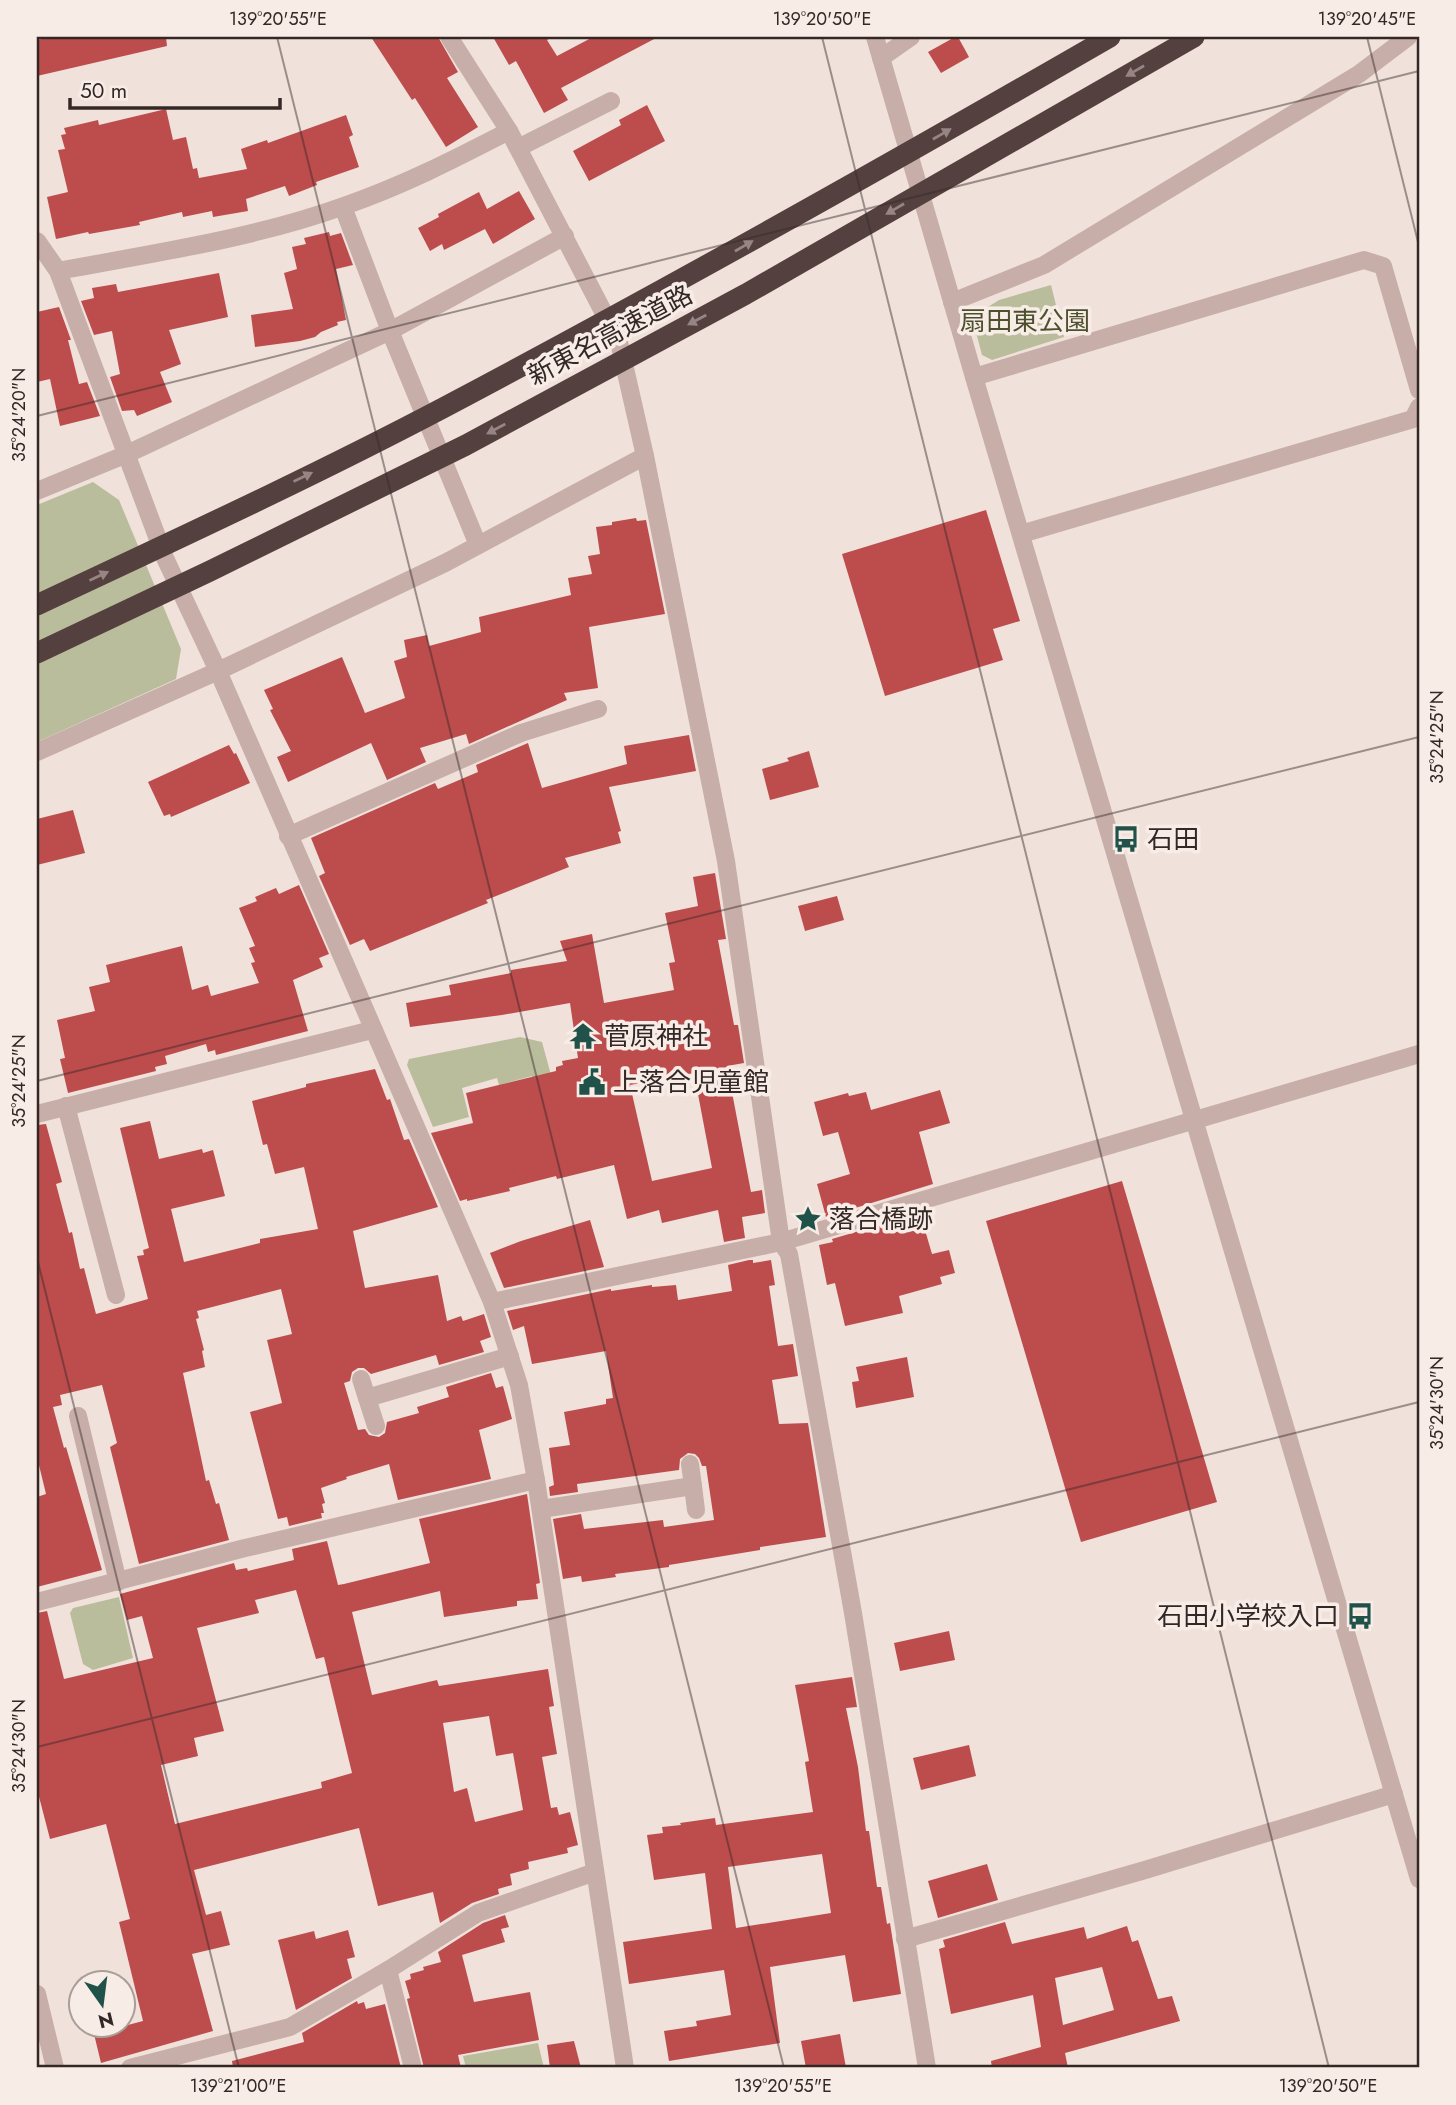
<svg xmlns="http://www.w3.org/2000/svg" width="1456" height="2105" font-family="Jost,'Noto Sans JP',sans-serif">
<style>
.green{fill:#babd9c}
.building{fill:#bd4c4d;fill-rule:evenodd}
.lines{fill:none;stroke-linecap:round;stroke-linejoin:round}
.minor{stroke:#c7aea8;stroke-width:18}
.highway-bridge{stroke:#54403f;stroke-width:21}
.oneway{fill:#968582}
.ticks{fill:none;stroke:#342827;stroke-width:2;stroke-opacity:0.45}
.labels{text-anchor:middle;stroke-width:7;stroke-linejoin:round;paint-order:stroke}
.park-label{font-size:26px;fill:#4c502d;stroke:#f8ece7}
.street-label{font-size:26px;fill:#342827;stroke:#f8ece7}
.poi-label{font-size:26px;fill:#342827;stroke:#f8ece7;text-anchor:start}
.neatline{fill:none;stroke:#342827;stroke-width:2.5}
.ticks-label{font-size:18px;text-anchor:middle;fill:#342827}
</style>
<rect width="100%" height="100%" fill="#f0e1db"/>
<!-- green -->
<g class="green">
<path d="M1051 285 1064 337 992 360 982 355 972 317 999 300Z"/>
<path d="M93 482 119 500 181 649 176 679 37 742V505Z"/>
<path d="M520 1037 542 1042 551 1075 539 1104 532 1076 499 1085 497 1078 462 1088 469 1117 433 1127 407 1065 409 1059Z"/>
<path d="M119 1597 133 1658 93 1670 83 1664 70 1613 73 1608Z"/>
<path d="M538 2043 544 2068H466L463 2056Z"/>
</g>
<!-- building -->
<g class="building">
<path d="M50 37H166L167 46 37 76V40Z"/>
<path d="M371 37H438L458 72 447 78 478 127 446 147 415 98 412 100Z"/>
<path d="M493 37H552L547 40 557 56 593 37H658L561 88 568 100 544 113 516 61 509 65Z"/>
<path d="M955 37H958L969 57 941 73 928 52Z"/>
<path d="M647 105 665 141 589 181 573 151 621 125 619 120Z"/>
<path d="M166 109 173 140 186 137 193 169 197 168 199 178 247 169 241 149 267 140 268 143 346 115 353 135 349 137 359 167 316 182 317 185 289 196 285 186 246 199 248 211 213 217 212 211 183 217 182 212 139 222 140 225 89 234 88 232 56 239 47 197 68 192 58 150 65 149 61 135 66 134 64 128 98 120 99 125Z"/>
<path d="M519 191 535 219 493 244 485 229 444 250 442 244 430 251 418 228 439 217 438 214 479 192 487 209Z"/>
<path d="M329 232 330 236 341 233 353 265 336 269 346 320 337 322 338 325 321 332 315 337 300 341 255 347 251 315 293 309 284 273 297 269 292 247 306 244 304 238Z"/>
<path d="M219 273 228 317 169 330 181 364 160 372 172 402 137 416 134 410 122 411 110 377 120 374 112 331 94 335 81 301 94 298 92 288 116 284 118 292Z"/>
<path d="M59 307 71 340H68L79 384 87 382 100 416 60 426 50 379 37 382V312Z"/>
<path d="M986 510 1020 621 993 629 1003 660 885 696 842 554Z"/>
<path d="M636 518 637 521 646 520 665 614 589 627 598 688 564 693 567 700 469 744 466 734 420 748 426 762 387 780 371 743 288 782 277 757 291 751 270 710 273 709 264 690 342 657 365 713 405 698 394 661 407 657 404 640 427 635 429 646 481 632 479 617 571 595 568 578 592 574 588 556 600 554 596 527 612 525V522Z"/>
<path d="M689 735 696 771 609 787 621 831 618 832 621 843 565 858 569 867 486 900 488 903 370 951 364 939 350 945 319 876 325 873 311 838 435 783 438 789 478 772 476 765 528 743 542 788 627 764 624 746Z"/>
<path d="M229 745 234 754 236 753 250 783 171 817 170 814 164 816 148 782Z"/>
<path d="M809 751 819 787 770 800 762 769 789 761 787 758Z"/>
<path d="M73 810 85 853 37 865V819Z"/>
<path d="M715 873 726 939 718 940 734 1025H738L744 1063 727 1066 751 1192 762 1190 765 1213 742 1217 745 1238 724 1242 718 1210 662 1223 659 1210 627 1219 614 1165 557 1179 556 1176 509 1188 510 1191 467 1201V1199L460 1201 431 1133 473 1123 466 1093 556 1071V1067L563 1065 562 1061 578 1058 570 1003 502 1015 410 1027 406 1003 451 995 449 985 511 973V970L567 961 560 941 592 934 604 1003 674 990 669 963 675 962 665 913 698 906 693 877ZM694 1073 712 1168 652 1181 630 1085Z"/>
<path d="M299 885 329 954 319 958 323 967 293 980 308 1031 216 1055 215 1050 208 1052 206 1044 165 1056 167 1064 155 1067 156 1071 68 1093 60 1059 65 1058 57 1020 95 1011 89 987 110 982 106 965 182 946 192 990 208 985 211 996 259 983 251 963 255 962 249 948 255 946 239 908 257 901 255 897 276 888 279 894Z"/>
<path d="M837 896 844 920 805 931 798 906Z"/>
<path d="M375 1069 387 1100 390 1099 404 1140 409 1139 438 1207 353 1231 365 1288 438 1275 447 1321 461 1316 463 1321 484 1314 491 1337 480 1341 484 1352 439 1365 436 1355 371 1374 364 1368H358L352 1372 350 1381 344 1383 358 1430 365 1429 369 1435 379 1437 385 1433 387 1422 419 1413 417 1407 449 1397 446 1387 491 1373 496 1388 503 1386 512 1419 479 1430 491 1479 398 1500 389 1464 346 1477 347 1479 321 1488 325 1503 322 1504 324 1513H321L322 1518 289 1526 287 1517 278 1519 250 1412 282 1403 267 1340 292 1334 281 1289 197 1311 199 1318 196 1319 204 1350 202 1351 205 1367 183 1373 206 1481 209 1480 216 1504 219 1503 229 1540 139 1564 110 1447 117 1443 102 1385 60 1395 62 1405 53 1407 64 1448 66 1447 102 1570 37 1587V1497L46 1494 37 1457V1125L46 1124 62 1182 56 1184 69 1233 72 1232 80 1269 84 1268 96 1314 148 1299 137 1256 144 1255 143 1250 149 1248 120 1128 150 1121 159 1159 202 1149 203 1153 213 1150 225 1196 171 1209 184 1262 260 1243V1239L318 1229 304 1167 275 1174 267 1144 263 1145 252 1101 306 1087V1084Z"/>
<path d="M940 1090 950 1123 919 1132 933 1184 826 1217 817 1184 850 1174 838 1132 823 1136 814 1102 848 1093 849 1096 866 1092 871 1110Z"/>
<path d="M1122 1181 1217 1502 1081 1542 986 1221Z"/>
<path d="M920 1213 932 1254 949 1250 955 1273 940 1277 942 1284 899 1296 903 1313 845 1326 835 1283 827 1285 819 1245 833 1242 832 1239Z"/>
<path d="M590 1220 604 1267 504 1288 490 1253 521 1241Z"/>
<path d="M749 1260H753V1263L771 1260 775 1285 769 1286 778 1346 793 1344 798 1376 772 1380 779 1424 808 1423 826 1537 760 1547V1550L669 1565V1567L615 1574 616 1577 582 1582 581 1576 563 1579 553 1519 581 1514 584 1529 663 1520 664 1527 714 1520 706 1466H702L699 1458 695 1454 688 1453 680 1459 679 1470 577 1484 578 1492 550 1496 549 1487 554 1485 549 1448 570 1445 564 1412 606 1404V1399L613 1398 606 1351 532 1364 524 1326 513 1330 507 1311 611 1289V1291L652 1285V1287L676 1285 678 1300 732 1291 728 1265Z"/>
<path d="M907 1357 914 1397 856 1408 852 1382 859 1381 856 1367Z"/>
<path d="M527 1494 540 1583 536 1584 538 1599 517 1601V1606L444 1617 440 1591 352 1612 372 1695 437 1680 439 1686 548 1669 554 1706 549 1707 557 1754 542 1757 551 1808 557 1807 559 1815 570 1812 578 1845 567 1848 568 1853 528 1862 529 1869 510 1874 512 1885 498 1889 499 1894 472 1903 440 1923 433 1892 378 1906 359 1828 194 1870 206 1915 221 1911 230 1945 192 1954 213 2031 101 2063 94 2034 143 2021 119 1922 130 1919 106 1824 50 1839 37 1789V1613L47 1611 64 1679 153 1658 142 1616 127 1620 120 1594 234 1563 236 1570 247 1568 248 1571 294 1560 292 1549 327 1541 338 1585 344 1584 430 1563 419 1519ZM296 1590 316 1659 324 1657 352 1773 321 1782 322 1788 175 1824 161 1765 198 1756 194 1738 224 1731 197 1628 259 1613 255 1600ZM489 1716 496 1756 513 1753 523 1810 475 1822 467 1788 454 1792 443 1723Z"/>
<path d="M949 1631 955 1660 900 1671 894 1643Z"/>
<path d="M852 1677 857 1707 846 1708 858 1767 866 1831H869L877 1887H881L887 1924 890 1923 901 1994 853 2002 845 1955 770 1967 780 2043 669 2061 664 2031 697 2026 696 2021 731 2015 724 1970 629 1984 623 1942 712 1929 705 1873 654 1880 647 1835 663 1833 662 1827 681 1825 680 1823 715 1818 716 1825 813 1812 805 1762 809 1761 795 1685ZM822 1854 831 1913 736 1928 728 1867Z"/>
<path d="M969 1745 976 1776 921 1790 913 1758Z"/>
<path d="M987 1864 998 1900 938 1918 928 1881Z"/>
<path d="M505 1915 509 1927 501 1929 505 1942 462 1955 474 2002 530 1992 539 2040 458 2055 461 2068H424L407 1999 410 1998 405 1981 411 1979 410 1974 424 1970 423 1967 441 1962 438 1952 483 1923Z"/>
<path d="M1005 1922 1012 1944 1084 1927 1087 1939 1127 1926 1132 1942 1138 1940 1158 1999 1172 1996 1180 2021 1065 2053 1068 2068H992L991 2061 1041 2047 1033 1995 951 2014 939 1949 945 1947 943 1940ZM1102 1967 1114 2010 1063 2025 1055 1978Z"/>
<path d="M348 1930 355 1957 347 1959 352 1978 296 2010 278 1940 314 1931 316 1939Z"/>
<path d="M357 2001 358 2004 364 2002 366 2009 385 2004 401 2068H233L232 2061 304 2042 302 2033Z"/>
<path d="M840 2034 846 2068H806L801 2041Z"/>
<path d="M574 2041 581 2068H550L547 2045Z"/>
</g>
<g class="lines">
<!-- minor -->
<g class="minor">
<path d="M449 37 509 131 619 342 645 456 726 861 781 1242 789 1254 853 1613 927 2068"/>
<path d="M875 37 974 377 1419 1879"/>
<path d="M881 58 911 37"/>
<path d="M518 148 611 101"/>
<path d="M343 207 390 331 478 545"/>
<path d="M37 241 58 271 165 558 218 671 492 1302 519 1385 536 1480 625 2068"/>
<path d="M58 271C154 253 252 239 344 206 402 186 455 159 509 131"/>
<path d="M952 302 1044 265 1359 74 1408 37"/>
<path d="M974 377 1364 260 1383 266 1419 390"/>
<path d="M37 491 127 454 390 331 565 236"/>
<path d="M1021 534 1413 419 1419 407"/>
<path d="M37 752 218 671 445 563 645 456"/>
<path d="M288 836 521 733 598 709"/>
<path d="M66 1106 116 1295"/>
<path d="M37 1114 372 1030"/>
<path d="M492 1302 781 1242 1419 1054"/>
<path d="M361 1379 367 1398"/>
<path d="M78 1416 118 1582"/>
<path d="M376 1426 367 1398 510 1356"/>
<path d="M693 1486 696 1510"/>
<path d="M541 1509 693 1486 690 1464"/>
<path d="M37 1602 245 1548 536 1480"/>
<path d="M905 1939 1145 1870 1394 1794"/>
<path d="M388 1970 413 2068"/>
<path d="M37 1994 55 2068"/>
<path d="M130 2068 290 2027 388 1970 478 1913 595 1872"/>
</g>
<!-- highway-bridge -->
<g class="highway-bridge">
<path d="M37 605C173 541 310 478 443 408 668 289 890 164 1110 37"/>
<path d="M37 653 210 571 466 445 746 294 1194 37"/>
</g>
</g>
<!-- one-way arrows -->
<defs><path id="oneway-solid" d="M-6-.8H1V-3.2L6.5 0L1 3.2V.8H-6Z" transform="scale(1.75)"/></defs>
<g class="oneway">
<use href="#oneway-solid" transform="translate(1135 71) rotate(150)"/>
<use href="#oneway-solid" transform="translate(942 134) rotate(-30)"/>
<use href="#oneway-solid" transform="translate(895 209) rotate(150)"/>
<use href="#oneway-solid" transform="translate(744 246) rotate(-30)"/>
<use href="#oneway-solid" transform="translate(697 320) rotate(152)"/>
<use href="#oneway-solid" transform="translate(496 429) rotate(152)"/>
<use href="#oneway-solid" transform="translate(303 477) rotate(-26)"/>
<use href="#oneway-solid" transform="translate(99 576) rotate(-25)"/>
</g>
<!-- ticks -->
<path class="ticks" d="M277 37 784 2068M822 37 1329 2068M1367 37 1419 246M37 416 1419 71M37 1081 1419 737M37 1258 239 2068M37 1747 1419 1402M1417 2068H1419"/>
<!-- icons -->
<defs>
<symbol id="bus-bare" viewBox="-9 -9 18 18"><path d="M-5-6H5V4H4V6H2V4H-2V6H-4V4H-5ZM-3.5-4V0h7V-4ZM-3.5 1.2v1.5H-2V1.2ZM2 1.2v1.5H3.5V1.2Z" fill="#205249" stroke="#f8ece7" stroke-width="2.5" paint-order="stroke"/></symbol>
<symbol id="temple-bare" viewBox="-9 -9 18 18"><path d="M0-6L5-2H3V0L6.5 2.5H4V6H1.5V3h-3V6H-4V2.5H-6.5L-3 0V-2H-5Z" fill="#205249" stroke="#f8ece7" stroke-width="2.5" paint-order="stroke"/></symbol>
<symbol id="civic-bare" viewBox="-9 -9 18 18"><path d="M-.6-6.5H3V-4.5H.6V-3L4-1V1h2V6H-6V1h2V-1L-.6-3ZM-1.2 2.5V6h2.4V2.5Z" fill="#205249" stroke="#f8ece7" stroke-width="2.5" paint-order="stroke"/></symbol>
<symbol id="sight-bare" viewBox="-9 -9 18 18"><path d="M0-6L1.8-2.2L6-1.7L2.9 1.2L3.7 5.4L0 3.3L-3.7 5.4L-2.9 1.2L-6-1.7L-1.8-2.2Z" fill="#205249" stroke="#f8ece7" stroke-width="2.5" paint-order="stroke"/></symbol>
</defs>
<g fill-rule="evenodd">
<use href="#bus-bare" x="1107" y="820" width="38" height="38"/>
<use href="#temple-bare" x="564" y="1017" width="38" height="38"/>
<use href="#civic-bare" x="573" y="1063" width="38" height="38"/>
<use href="#sight-bare" x="789" y="1200" width="38" height="38"/>
<use href="#bus-bare" x="1341" y="1597" width="38" height="38"/>
</g>
<g class="labels">
<!-- park labels -->
<g class="park-label">
<text x="1025" y="330">扇田東公園</text>
</g>
<!-- street labels -->
<g class="street-label">
<text transform="translate(610 335) rotate(-28)" y="9">新東名高速道路</text>
</g>
<!-- poi labels -->
<g class="poi-label">
<text x="1147" y="848">石田</text>
<text x="604" y="1045">菅原神社</text>
<text x="613" y="1091">上落合児童館</text>
<text x="829" y="1228">落合橋跡</text>
<text x="1339" y="1625" text-anchor="end">石田小学校入口</text>
</g>
</g>
<!-- border -->
<rect width="1456" height="2105" fill="none" stroke="#f8ece7" stroke-width="77"/>
<!-- north arrow -->
<g transform="translate(102 2004) rotate(166)"><circle r="33" fill="#f8ece7" stroke="#aa9e9a" stroke-width="2"/>
<path d="M0-5L12 26L0 18L-12 26Z" fill="#205249"/>
<text y="-10" font-size="19" font-weight="bold" text-anchor="middle" fill="#342827">N</text>
</g>
<!-- scale -->
<path d="M70 98v10h210v-10" fill="none" stroke="#342827" stroke-width="3.5"/>
<text x="80" y="98" font-size="21" fill="#342827" stroke="#f8ece7" stroke-width="5" paint-order="stroke">50 m</text>
<rect x="38" y="38" width="1380" height="2028" class="neatline"/>
<g class="ticks-label">
<text x="278" y="25">139°20'55"E</text>
<text x="822" y="25">139°20'50"E</text>
<text x="1367" y="25">139°20'45"E</text>
<text transform="translate(19 415) rotate(-90)" y="6">35°24'20"N</text>
<text transform="translate(1437 737) rotate(-90)" y="6">35°24'25"N</text>
<text transform="translate(19 1081) rotate(-90)" y="6">35°24'25"N</text>
<text transform="translate(1437 1403) rotate(-90)" y="6">35°24'30"N</text>
<text transform="translate(19 1746) rotate(-90)" y="6">35°24'30"N</text>
<text x="238" y="2092">139°21'00"E</text>
<text x="783" y="2092">139°20'55"E</text>
<text x="1328" y="2092">139°20'50"E</text>
</g>
</svg>
